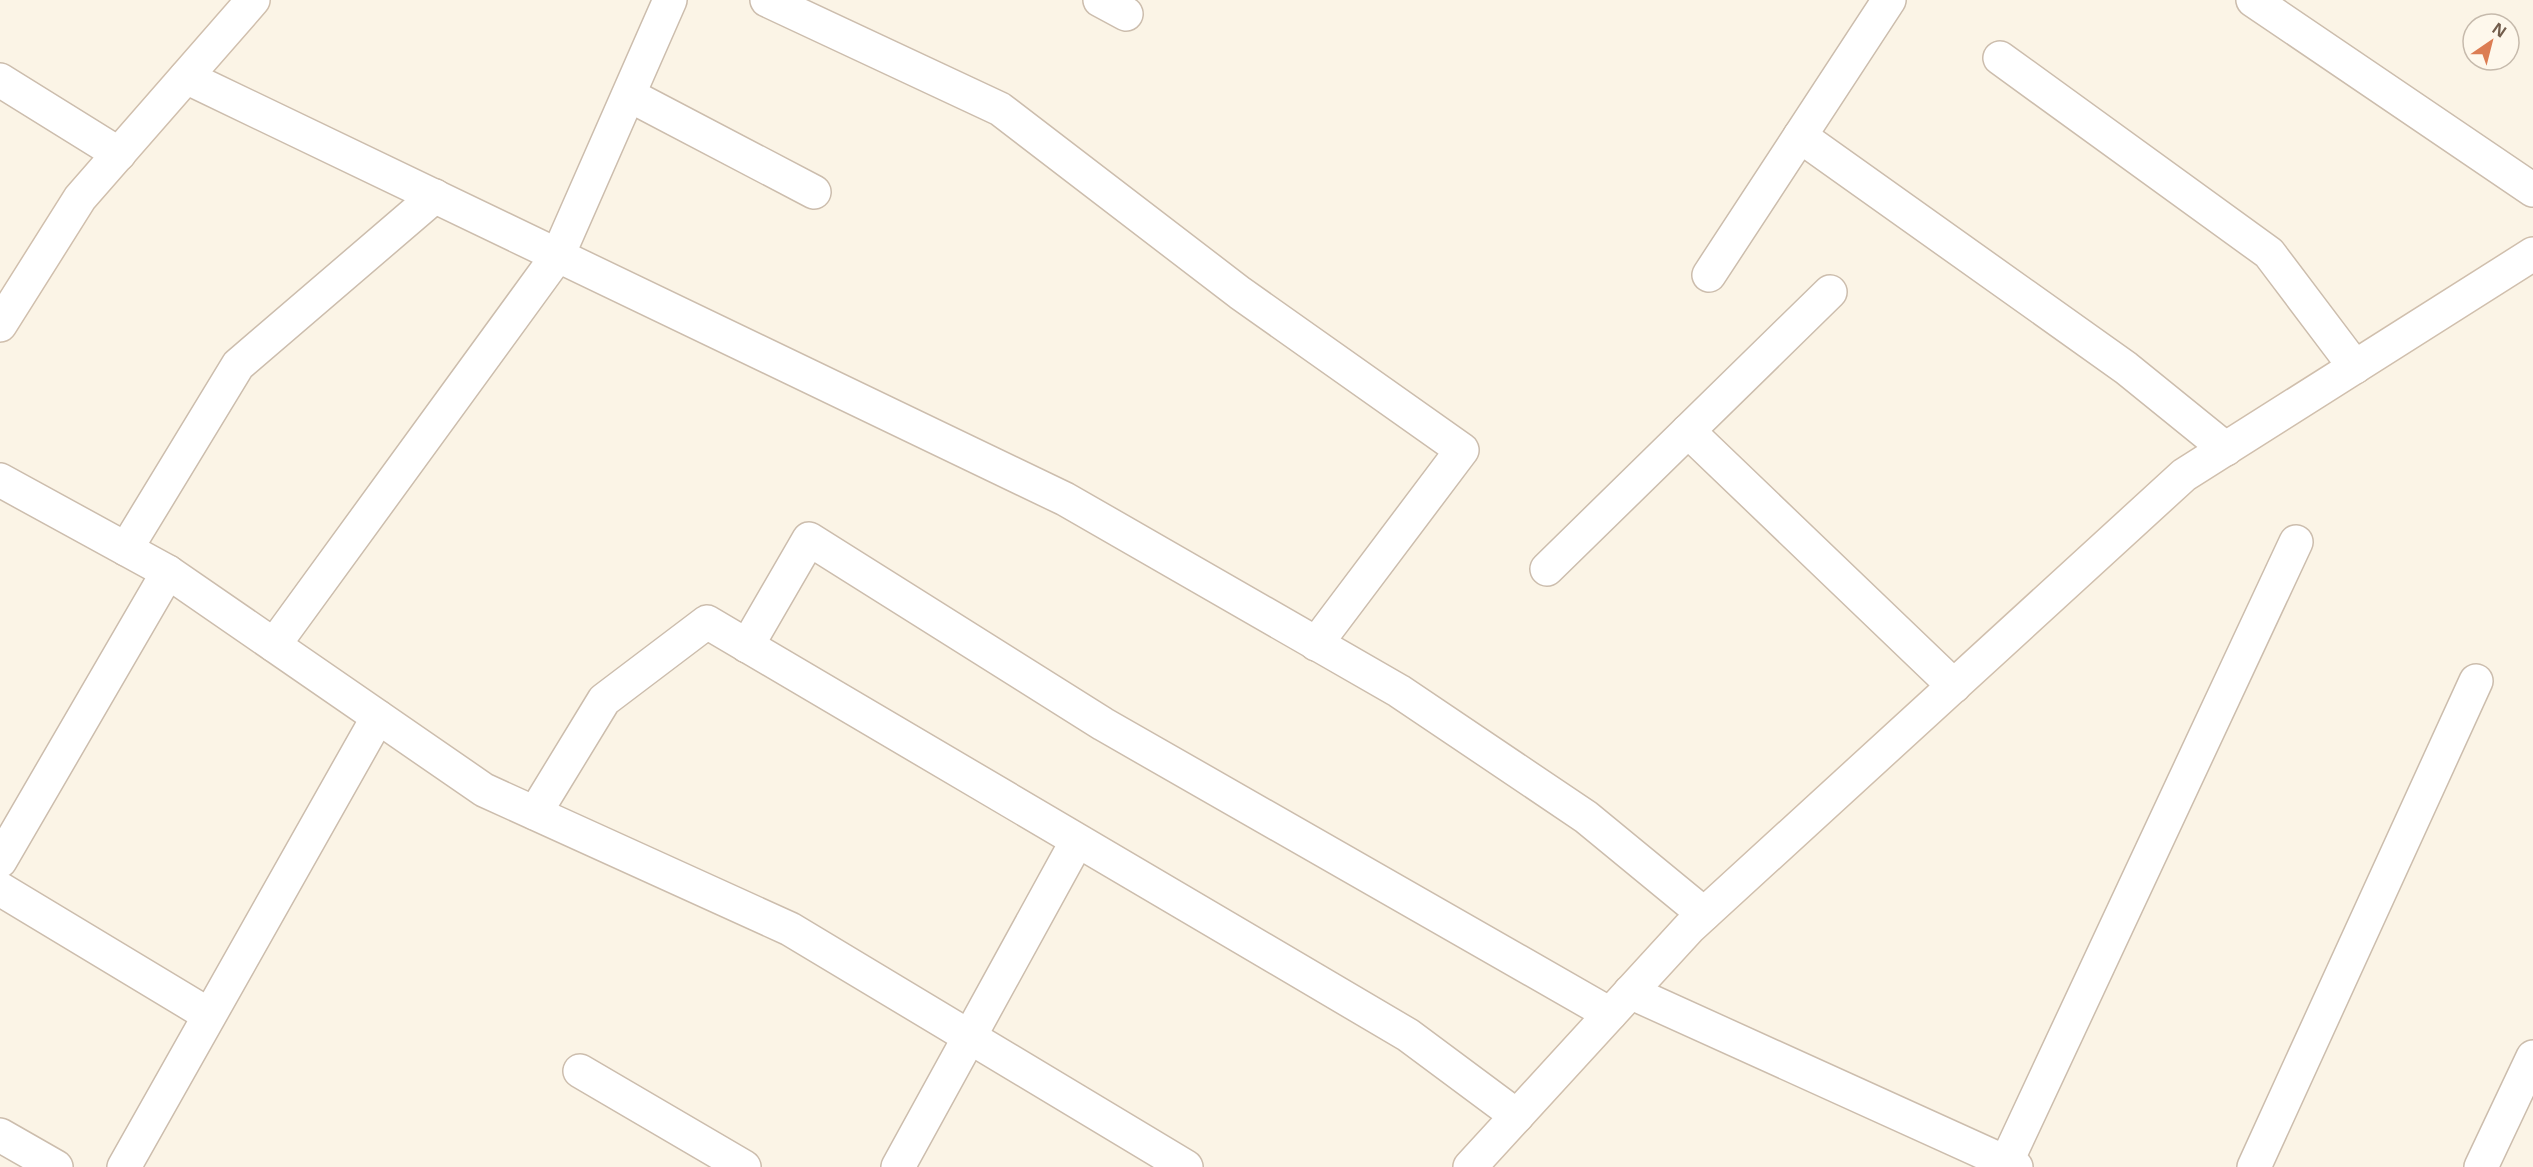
<svg xmlns="http://www.w3.org/2000/svg" width="2533" height="1167" font-family="'Open Sans',sans-serif">
<style>
.lines{fill:none;stroke-linecap:round;stroke-linejoin:round}
.street-casing{stroke:#ccbdad;stroke-width:36}
.secondary-casing{stroke:#d0bfad;stroke-width:36}
.street{stroke:#fff;stroke-width:33}
.secondary{stroke:#fff;stroke-width:33}
</style>
<rect width="100%" height="100%" fill="#fbf4e6"/>
<g class="lines">
<defs>
<g id="street">
<path d="M767 0 1000 109 1240 293 1462 450 1316 644"/>
<path d="M1100 0 1126 14"/>
<path d="M2253 0 2533 190"/>
<path d="M2000 58 2269 253 2355 367"/>
<path d="M186 77 1065 499 1399 691 1586 817 1704 914"/>
<path d="M0 80 119 154"/>
<path d="M629 95 814 192"/>
<path d="M1800 136 2126 368 2226 449"/>
<path d="M1709 275 1889 0"/>
<path d="M1688 431 1954 686"/>
<path d="M0 480 168 572 484 790 790 929 1186 1167"/>
<path d="M126 549 238 365 435 196"/>
<path d="M1547 569 1830 292"/>
<path d="M274 645 558 255 670 0"/>
<path d="M747 646 809 539 1103 724 1610 1014"/>
<path d="M535 813 604 700 707 622 1408 1035 1517 1116"/>
<path d="M0 861 168 572"/>
<path d="M0 889 209 1015"/>
<path d="M1630 992 2016 1167"/>
<path d="M580 1071 744 1167"/>
<path d="M0 1135 56 1167"/>
<path d="M124 1167 378 717"/>
<path d="M898 1167 1077 841"/>
<path d="M2004 1167 2296 542"/>
<path d="M2254 1167 2476 681"/>
<path d="M2481 1167 2533 1057"/>
</g>
<g id="secondary">
<path d="M0 325 80 198 253 0"/>
<path d="M1470 1167 1689 928 2184 475 2533 254"/>
</g>
</defs>
<!-- street casing -->
<use href="#street" class="street-casing"/>
<!-- secondary casing -->
<use href="#secondary" class="secondary-casing"/>
<!-- street -->
<use href="#street" class="street"/>
<!-- secondary -->
<use href="#secondary" class="secondary"/>
</g>
<!-- north arrow -->
<g transform="translate(2491 42) rotate(35)"><circle r="28" fill="#fef8ec" stroke="#c6baac" stroke-width="1.5"/>
<path d="M0-4.5L10 22L0 15L-10 22Z" fill="#dc7d53"/>
<text y="-9" font-size="16" font-weight="bold" text-anchor="middle" fill="#725d4c">N</text>
</g>
</svg>
